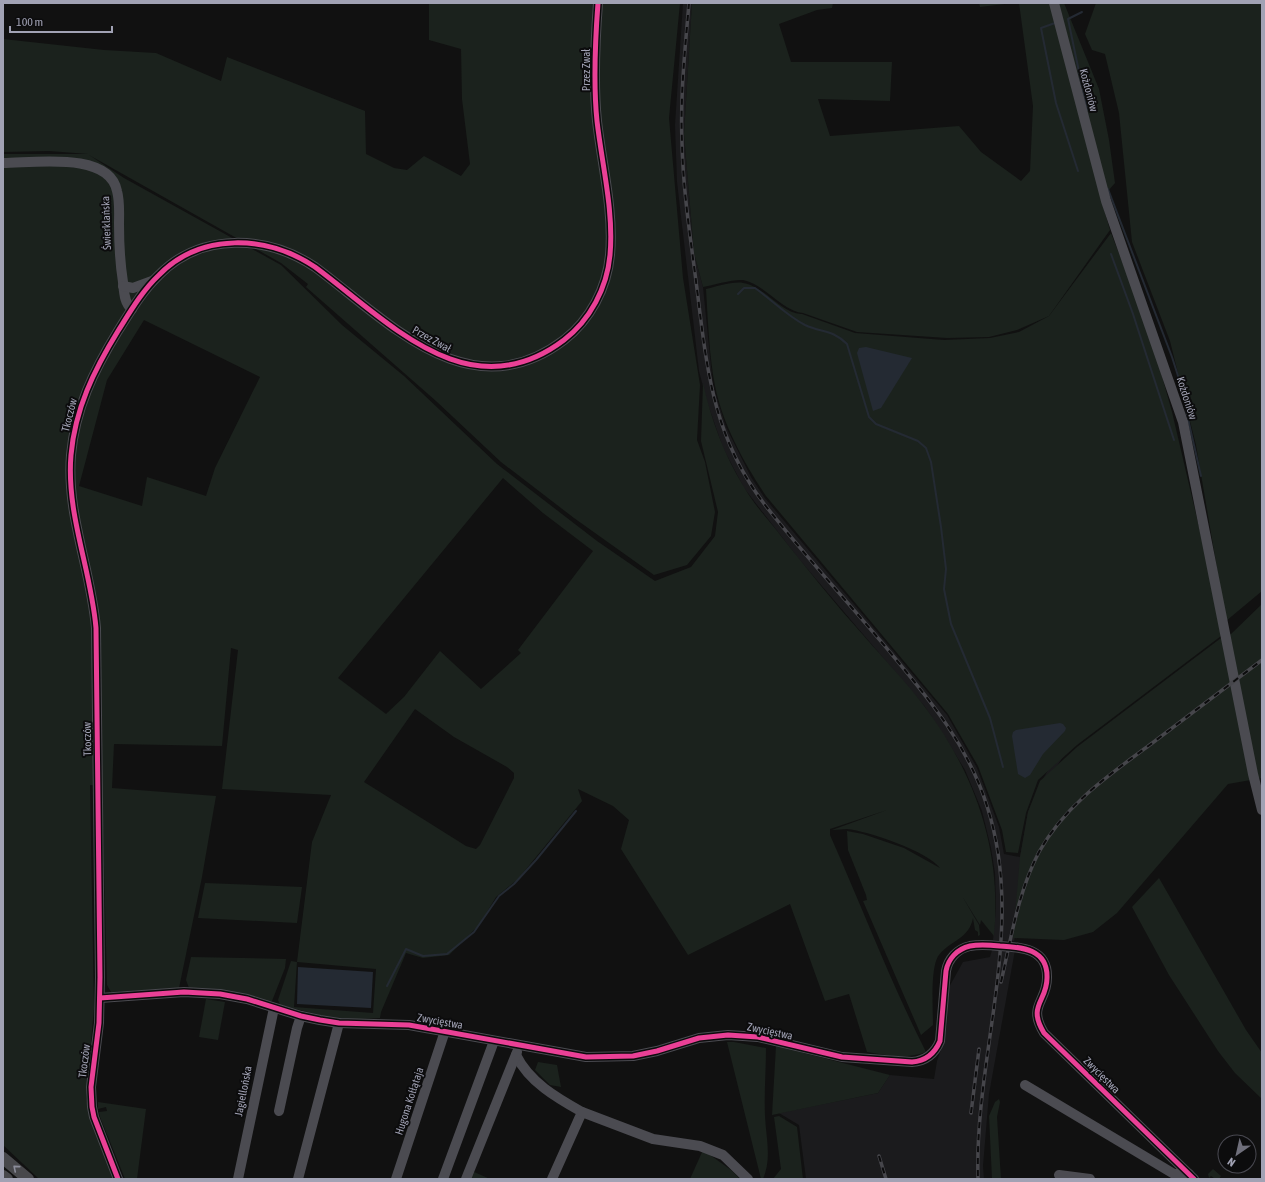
<svg xmlns="http://www.w3.org/2000/svg" width="1265" height="1182" font-family="'Asap Condensed',sans-serif">
<style>
.built{fill:#1b1b1d}
.green{fill:#1b221d;fill-rule:evenodd}
.water{fill:#242a33}
.lines{fill:none;stroke-linecap:round;stroke-linejoin:round}
.stream{stroke:#242a33;stroke-width:2}
.minor{stroke:#4b4b51;stroke-width:10}
.major{stroke:#48484c;stroke-width:12}
.rail-casing{stroke:#46464b;stroke-width:3.5}
.rail{stroke:#0c0c0d;stroke-width:2;stroke-dasharray:6;stroke-linecap:butt}
.cycleway-casing{stroke:#0c0c0d;stroke-width:8}
.cycleway{stroke:#ea4096;stroke-width:5}
.oneway{stroke:#8b8c9a}
.labels{text-anchor:middle;stroke-width:4;stroke-linejoin:round;paint-order:stroke}
.street-label{font-size:11px;fill:#a1a2b4;stroke:#0c0c0d}
</style>
<rect width="100%" height="100%" fill="#111"/>
<!-- built -->
<g class="built">
<path d="M683 3H692L684 134 694 253 703 287 713 386 726 427 751 477 764 497 947 715 977 768 999 827 1004 854 1020 857 1028 812 1041 782 1055 759 1092 728 1065 754 1053 772 1014 941 993 940 996 907 995 873 991 848 982 811 965 770 946 739 925 707 798 558 744 488 723 448 707 402 699 371 677 182 675 125Z"/>
<path d="M992 950H1015L989 1094 983 1166 984 1179H806L799 1125 779 1113 878 1093 890 1075 934 1079 937 1061 943 1044 947 1025 948 989 963 962 990 957Z"/>
</g>
<!-- green -->
<g class="green">
<path d="M429 3H680L669 118 683 278 700 385 697 440 705 462 715 512 711 536 687 565 654 575 574 518 501 462 436 401 306 287 308 284 281 263 89 155 124 178 281 265 342 325 404 376 497 464 597 541 655 581 691 567 715 536 718 512 701 441 703 383C711 419 724 455 744 487 754 505 769 520 781 536 808 570 835 604 864 636 884 659 906 682 925 707 976 775 1002 851 994 936L981 920 980 925 962 896 979 925 980 935 978 936V932L975 930 973 918C969 939 951 940 939 955 930 966 933 1010 933 1025L921 1035 863 901 867 900 866 895 848 850 847 831 863 834 904 848 940 868C927 851 868 831 847 829 842 829 838 830 832 830L887 810 830 829V835C862 907 890 981 926 1052 906 1060 886 1055 867 1052L849 994 825 1001 790 904 688 955 621 849 629 820 613 806 578 789 582 801 518 879 496 897 479 925 449 955 423 958 406 953 381 1012 380 1018 340 1020 280 1005 278 1000 291 961 297 962 312 842 331 795 222 789 238 650 231 648 222 746 114 744 112 788 216 796 202 877 179 988 111 992 107 985 102 786 90 785 94 1008 86 1097 90 1119 113 1179H39L3 1145V154H88L49 151 3 152V39L104 50 156 53 221 81 227 57 365 111 366 154 394 168 407 170 424 156 461 176 470 164 462 99 461 49 429 40ZM144 320 260 377 215 468 206 496 147 477 142 506 79 486 107 380ZM503 478 543 513 593 551 518 650 521 653 481 689 440 651 404 697 386 714 338 678ZM415 709 454 737 507 767 514 773V778L480 845 476 849 466 846 364 782ZM297 962 376 969 373 1013 294 1007Z"/>
<path d="M692 3H833L832 8 817 10 779 24 791 62H892L890 101 818 99 830 136 959 126 981 152 1021 181 1030 171 1033 106 1019 3H1064L1099 89 1109 140 1115 183 1101 199 1110 230 1049 316 1017 330 989 337 947 338 857 332 803 313C784 312 764 284 743 280 734 279 713 285 703 287L694 253 684 134Z"/>
<path d="M979 3H1013L980 7Z"/>
<path d="M1096 3H1262V591L1226 621 1196 445 1170 341 1132 242 1119 113 1105 54 1092 50 1085 34Z"/>
<path d="M1111 233 1139 305 1158 362 1172 412 1203 544 1221 636 1077 745 1038 780 1026 813 1018 853 1006 852 1002 830 978 766 948 714 766 496C744 463 723 425 715 386 709 354 708 321 706 289 715 287 734 281 743 283 764 286 783 315 802 314L855 333 944 340 990 338 1019 332 1049 316Z"/>
<path d="M1262 604V778L1228 784 1117 913 1093 932 1064 940 1013 938 1020 857 1028 812 1040 781 1077 747 1221 638 1231 634Z"/>
<path d="M1159 878 1246 1030 1262 1053V1099L1235 1073 1218 1051 1169 975 1132 907Z"/>
<path d="M205 883 302 887 297 923 198 918Z"/>
<path d="M191 957 286 959 285 968 272 1001H265L189 988 186 980Z"/>
<path d="M206 999 225 1002 218 1040 199 1037Z"/>
<path d="M727 1042H734L766 1048C766 1070 764 1093 765 1116 766 1138 772 1158 763 1179H761Z"/>
<path d="M776 1046 890 1075 878 1093 772 1115Z"/>
<path d="M538 1062 557 1065 561 1087 550 1085 535 1070Z"/>
<path d="M999 1099 1000 1102 997 1117 1001 1179H992L989 1116 995 1102Z"/>
<path d="M98 1102 146 1109 137 1179H125L100 1117 99 1112 107 1111 106 1107 98 1109Z"/>
<path d="M779 1116 797 1127 803 1179H773L781 1169 774 1117Z"/>
<path d="M703 1150 731 1170 740 1179H690Z"/>
<path d="M1213 1169 1221 1176 1219 1179H1215L1211 1176 1209 1178 1208 1174Z"/>
<path d="M472 1171 490 1179H468Z"/>
</g>
<!-- water -->
<g class="water">
<path d="M866 347 912 358 881 408 873 411 857 353 859 348Z"/>
<path d="M1060 723 1063 724 1066 728 1065 731 1043 754 1030 775 1025 778 1018 774 1012 736 1013 732 1016 730Z"/>
<path d="M298 967 373 972 371 1008 297 1004Z"/>
</g>
<g class="lines">
<!-- stream -->
<g class="stream">
<path d="M1082 12 1068 19 1087 110"/>
<path d="M1055 23 1041 28 1056 103 1078 171"/>
<path d="M1108 189 1172 357 1179 379 1201 476"/>
<path d="M1111 254 1133 314 1174 440"/>
<path d="M738 294 744 288H755C772 300 787 316 805 325 822 333 832 329 847 344L869 417 876 424 918 441 926 448 931 462 941 527 946 569 944 589 951 624 990 718 1003 767"/>
<path d="M387 986 406 949 423 956 447 954 474 932 499 896 514 884 536 860 576 811"/>
</g>
<!-- minor -->
<g class="minor">
<path d="M1054 3 1106 201 1183 422 1253 774 1262 810"/>
<path d="M3 163C34 163 109 151 117 191 120 202 119 213 119 224 119 244 120 263 123 282 124 291 124 304 132 309"/>
<path d="M123 286 133 288 152 281"/>
<path d="M100 998 184 992 220 994 247 999 301 1016 320 1020 339 1023 409 1025 586 1057 633 1056 657 1051 699 1038 728 1035 758 1037 842 1057 912 1062C926 1061 935 1053 940 1041L946 971C948 959 957 949 970 946 980 944 990 945 1000 946 1022 947 1048 949 1047 978 1047 1002 1027 1005 1044 1033L1194 1179"/>
<path d="M516 1055C529 1082 557 1098 582 1112L552 1179"/>
<path d="M1025 1085 1174 1174H1189"/>
<path d="M279 1111 297 1028 301 1016"/>
<path d="M582 1112 653 1139 700 1146 723 1155 748 1179"/>
<path d="M1059 1175 1090 1179"/>
<path d="M118 1179 94 1117 92 1107 91 1087 99 1023 100 977 96 628C91 569 66 514 71 455 75 409 94 370 118 331 130 312 142 291 159 275 201 232 267 235 315 267 388 321 469 412 564 340 590 320 607 288 610 255 614 211 602 165 597 121 593 82 595 43 598 3"/>
<path d="M238 1179 274 1008"/>
<path d="M298 1179 339 1023"/>
<path d="M396 1179 445 1031"/>
<path d="M443 1179 494 1041"/>
<path d="M466 1179 517 1052"/>
</g>
<!-- major -->
<g class="major">
<path d="M3 1158 28 1179"/>
<path d="M3 1176 7 1179"/>
</g>
<defs>
<g id="rail">
<path d="M689 3C685 50 680 96 682 143 683 192 691 241 697 289 707 370 713 437 765 505 804 555 848 602 889 651 929 699 968 745 987 806 1027 929 974 1054 978 1179"/>
<path d="M1001 982C1011 939 1018 892 1039 852 1065 805 1109 775 1151 744 1188 716 1225 688 1262 660"/>
<path d="M971 1113 979 1049"/>
<path d="M879 1156 886 1179"/>
</g>
</defs>
<!-- rail casing -->
<use href="#rail" class="rail-casing"/>
<!-- rail -->
<use href="#rail" class="rail"/>
<defs>
<g id="cycleway">
<path d="M100 998 184 992 220 994 247 999 301 1016 320 1020 339 1023 409 1025 586 1057 633 1056 657 1051 699 1038 728 1035 758 1037 842 1057 912 1062C926 1061 935 1053 940 1041L946 971C948 959 957 949 970 946 980 944 990 945 1000 946 1022 947 1048 949 1047 978 1047 1002 1027 1005 1044 1033L1194 1179"/>
<path d="M118 1179 94 1117 92 1107 91 1087 99 1023 100 977 96 628C91 569 66 514 71 455 75 409 94 370 118 331 130 312 142 291 159 275 201 232 267 235 315 267 388 321 469 412 564 340 590 320 607 288 610 255 614 211 602 165 597 121 593 82 595 43 598 3"/>
</g>
</defs>
<!-- cycleway casing -->
<use href="#cycleway" class="cycleway-casing"/>
<!-- cycleway -->
<use href="#cycleway" class="cycleway"/>
</g>
<!-- one-way arrows -->
<defs><path id="oneway-chevron" d="M-2-3.5L2.5 0L-2 3.5" fill="none" stroke-width="1.6" stroke-linecap="round" stroke-linejoin="round"/></defs>
<use class="oneway" href="#oneway-chevron" transform="translate(16 1168) rotate(-140)"/>
<g class="labels">
<!-- street labels -->
<g class="street-label">
<text transform="translate(586 70) rotate(-90)" y="4">Przez Zwał</text>
<text transform="translate(1089 90) rotate(75)" y="4">Kożdoniów</text>
<text transform="translate(106 223) rotate(-92)" y="4">Świerklańska</text>
<text transform="translate(432 339) rotate(29)" y="4">Przez Zwał</text>
<text transform="translate(1187 398) rotate(72)" y="4">Kożdoniów</text>
<text transform="translate(69 415) rotate(-76)" y="4">Tkoczów</text>
<text transform="translate(87 739) rotate(-91)" y="4">Tkoczów</text>
<text transform="translate(440 1021) rotate(10)" y="4">Zwycięstwa</text>
<text transform="translate(770 1031) rotate(12)" y="4">Zwycięstwa</text>
<text transform="translate(84 1061) rotate(-83)" y="4">Tkoczów</text>
<text transform="translate(1102 1075) rotate(45)" y="4">Zwycięstwa</text>
<text transform="translate(243 1091) rotate(-79)" y="4">Jagiellońska</text>
<text transform="translate(409 1101) rotate(-72)" y="4">Hugona Kołłątaja</text>
</g>
</g>
<!-- border -->
<rect width="1265" height="1182" fill="none" stroke="#a1a2b4" stroke-width="8"/>
<!-- north arrow -->
<g transform="translate(1237 1154) rotate(214)"><circle r="19" fill="#0c0c0d" stroke="#484850"/>
<path d="M0-3L7 15L0 10L-7 15Z" fill="#6f6f7b"/>
<text y="-6" font-size="11" font-weight="bold" text-anchor="middle" fill="#a1a2b4">N</text>
</g>
<!-- scale -->
<path d="M10 26v6h102v-6" fill="none" stroke="#a1a2b4" stroke-width="2"/>
<text x="16" y="26" font-size="12" fill="#a1a2b4" stroke="#0c0c0d" stroke-width="3" paint-order="stroke">100 m</text>
</svg>
